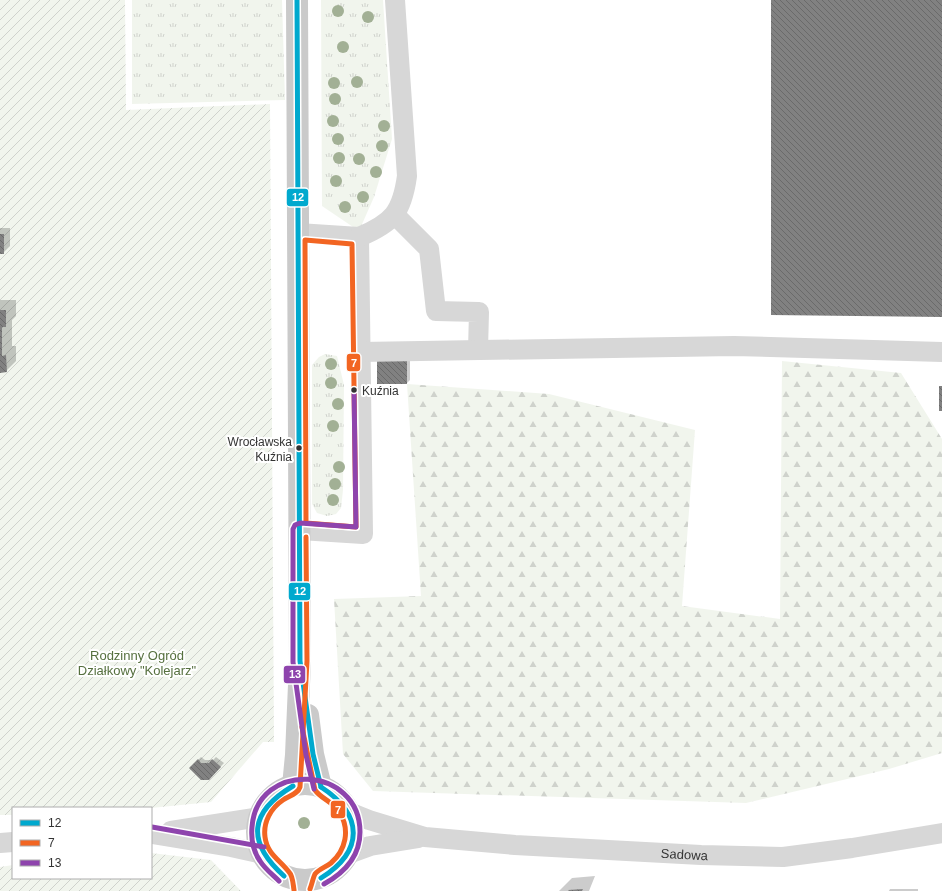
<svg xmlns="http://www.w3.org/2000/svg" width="942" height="891" font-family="Arial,sans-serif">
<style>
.grass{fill:url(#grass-tufts)}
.forest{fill:url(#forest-firs)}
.garden{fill:url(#garden-furrows)}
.shadow{fill:#0003}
.building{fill:url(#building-back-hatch)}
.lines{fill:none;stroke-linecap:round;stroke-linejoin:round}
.minor{stroke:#d7d7d7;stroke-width:20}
.major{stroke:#cacaca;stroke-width:22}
.bus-1-casing{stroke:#fff;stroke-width:8}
.bus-2-casing{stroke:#fff;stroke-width:8}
.bus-3-casing{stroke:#fff;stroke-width:8}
.bus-1{stroke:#00a9ce;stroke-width:5}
.bus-2{stroke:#f26522;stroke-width:5}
.bus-3{stroke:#8e44ad;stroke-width:5}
.tree{fill:#a2b095}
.bus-dot{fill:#333;stroke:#fff;stroke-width:1.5}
.labels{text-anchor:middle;stroke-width:4;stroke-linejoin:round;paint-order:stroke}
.bus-label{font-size:12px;fill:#333;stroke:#fff;text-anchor:start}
.park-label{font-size:13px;fill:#56703f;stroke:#fff}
.street-label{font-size:13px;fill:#333;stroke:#fff}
.line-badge{stroke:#fff;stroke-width:1.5}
.badge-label{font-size:11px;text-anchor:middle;font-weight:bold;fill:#fff}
</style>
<defs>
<pattern id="grass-tufts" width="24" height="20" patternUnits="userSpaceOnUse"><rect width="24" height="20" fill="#f1f5ed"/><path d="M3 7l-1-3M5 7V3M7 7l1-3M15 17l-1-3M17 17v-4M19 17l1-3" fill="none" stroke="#cfd2cc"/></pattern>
<pattern id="forest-firs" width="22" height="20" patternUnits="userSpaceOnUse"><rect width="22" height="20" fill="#f1f5ed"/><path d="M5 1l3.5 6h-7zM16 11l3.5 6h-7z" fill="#cfd2cc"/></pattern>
<pattern id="garden-furrows" width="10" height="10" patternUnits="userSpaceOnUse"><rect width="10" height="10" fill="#f1f5ed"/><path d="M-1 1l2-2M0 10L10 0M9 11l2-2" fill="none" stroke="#cfd2cc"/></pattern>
<pattern id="building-back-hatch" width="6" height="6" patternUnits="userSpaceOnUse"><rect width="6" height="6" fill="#818181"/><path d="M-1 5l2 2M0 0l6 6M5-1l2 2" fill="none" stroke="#6a6a6a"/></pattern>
</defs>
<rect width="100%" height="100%" fill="#fff"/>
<!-- grass -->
<g class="grass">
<path d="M132 0H282L285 100 132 104Z"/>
<path d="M321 0H383L392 139 374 197 359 231 322 206Z"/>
<path d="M325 354 337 356 344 385 343 490 341 508 336 514 327 516 317 513 312 504V365L319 357Z"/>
</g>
<!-- forest -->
<path class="forest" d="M782 361 901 373 942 439V753L889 769 746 803 373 791 343 754 334 599 421 596 407 384 549 394 695 430 682 606 780 619Z"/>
<!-- garden -->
<g class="garden">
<path d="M0 0H125L126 110 270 104 274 742H263L211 802 151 808H13V815H0Z"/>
<path d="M151 853 211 860 241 891H0V867L13 865V878H151Z"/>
</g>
<!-- shadow -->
<g class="shadow">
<path d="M0 228H10V246L3 253H0Z"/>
<path d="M0 300H16V316L12 320V346H16V361L6 371 0 372Z"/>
<path d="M410 353V380L407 383H378Z"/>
<path d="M201 757 205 760H213L216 757 224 763 209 779 190 768Z"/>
<path d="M595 876 589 891H559L572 878Z"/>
<path d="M890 889H918V891H889Z"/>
</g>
<!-- building -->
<g class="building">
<path d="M771 0H942V317L771 315Z"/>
<rect x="0" y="234" width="4" height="20"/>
<path d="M0 310H6V327H2V356L6 355 7 372 0 373Z"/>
<rect x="377" y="356" width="30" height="28"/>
<rect x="939" y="386" width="3" height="25"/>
<path d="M198 759 201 763H209L212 759 221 767 209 780H201L189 768Z"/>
<path d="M583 889 582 891H569L568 890Z"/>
</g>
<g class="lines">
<!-- minor -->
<g class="minor">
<path d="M395 215 429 249 436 311 479 312 478 350"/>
<path d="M298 233 359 237 363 534 300 530"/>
<path d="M359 237C393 223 402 212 407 176L395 0"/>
<path d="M361 352 734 346 942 352"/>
<path id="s1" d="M349 812 369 820 425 837 515 845 701 855 783 857 852 848 942 833"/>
<path d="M171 831 260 817"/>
<path d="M152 834 231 847 263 854"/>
<path d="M0 843 13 842"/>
<path d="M348 854 370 846 419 838"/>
</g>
<!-- major -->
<g class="major">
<path d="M308 715 313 754 321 787"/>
<circle cx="305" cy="832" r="48"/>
<path d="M293 786 296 755 300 661 297 0"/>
</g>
<defs>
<g id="bus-1">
<path d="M297 0 300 661 313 754 321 787"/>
<path d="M321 787C364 815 364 851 321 878"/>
<path d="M284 876C246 842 249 812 293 786"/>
</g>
<g id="bus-2">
<path d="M305 240 352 244 356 527 306 523Z"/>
<path d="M302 727 315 790C321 799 334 802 340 813 350 830 346 850 331 863 326 867 319 869 315 874 313 878 312 884 310 889"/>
<path d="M294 890C293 884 293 876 289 872 280 860 267 854 265 837 263 822 271 808 283 800 289 796 298 794 300 787L307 661 306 537"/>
</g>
<g id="bus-3">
<path d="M314 789 306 755 293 662V529L295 525 300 523 356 527 354 390"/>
<path d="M152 827 264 847"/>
<path d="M279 881C273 875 265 869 260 861 253 851 251 838 252 827 257 760 360 765 360 832 360 856 344 873 324 884"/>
</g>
</defs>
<!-- bus-1 casing -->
<use href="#bus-1" class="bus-1-casing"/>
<!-- bus-2 casing -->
<use href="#bus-2" class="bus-2-casing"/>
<!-- bus-3 casing -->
<use href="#bus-3" class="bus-3-casing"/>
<!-- bus-1 -->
<use href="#bus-1" class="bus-1"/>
<!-- bus-2 -->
<use href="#bus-2" class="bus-2"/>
<!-- bus-3 -->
<use href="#bus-3" class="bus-3"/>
</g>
<!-- trees -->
<g class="tree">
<circle cx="338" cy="11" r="6"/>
<circle cx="368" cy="17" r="6"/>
<circle cx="343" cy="47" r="6"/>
<circle cx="357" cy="82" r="6"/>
<circle cx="334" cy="83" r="6"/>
<circle cx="335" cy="99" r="6"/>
<circle cx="333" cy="121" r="6"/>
<circle cx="384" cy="126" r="6"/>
<circle cx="338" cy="139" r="6"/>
<circle cx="382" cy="146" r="6"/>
<circle cx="339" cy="158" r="6"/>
<circle cx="359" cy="159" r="6"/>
<circle cx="376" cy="172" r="6"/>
<circle cx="336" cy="181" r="6"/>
<circle cx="363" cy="197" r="6"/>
<circle cx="345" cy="207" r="6"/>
<circle cx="331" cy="364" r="6"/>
<circle cx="331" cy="383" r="6"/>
<circle cx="338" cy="404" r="6"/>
<circle cx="333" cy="426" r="6"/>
<circle cx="339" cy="467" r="6"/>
<circle cx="335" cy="484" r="6"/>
<circle cx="333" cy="500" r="6"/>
<circle cx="304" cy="823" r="6"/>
</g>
<!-- markers -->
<g class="bus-dot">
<circle cx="354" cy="390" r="3.5"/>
<circle cx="299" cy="448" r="3.5"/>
</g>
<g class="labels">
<!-- bus labels -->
<g class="bus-label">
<text x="362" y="395">Kuźnia</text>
<text x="292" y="446" text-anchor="end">Wrocławska<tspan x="292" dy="15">Kuźnia</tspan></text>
</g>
<!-- park labels -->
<g class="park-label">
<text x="137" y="660">Rodzinny Ogród<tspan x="137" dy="15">Działkowy "Kolejarz"</tspan></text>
</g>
<!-- street labels -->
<g class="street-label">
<text dy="5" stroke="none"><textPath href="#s1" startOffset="340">Sadowa</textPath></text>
</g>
</g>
<g class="line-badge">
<rect x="286" y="188" width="23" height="19" rx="4" fill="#00a9ce"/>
<rect x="346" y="353" width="15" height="19" rx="4" fill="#f26522"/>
<rect x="288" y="582" width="23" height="19" rx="4" fill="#00a9ce"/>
<rect x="283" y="665" width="23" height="19" rx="4" fill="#8e44ad"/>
<rect x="330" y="800" width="16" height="19" rx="4" fill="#f26522"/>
</g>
<g class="badge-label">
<text x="298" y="201">12</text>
<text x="354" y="367">7</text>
<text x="300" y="595">12</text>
<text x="295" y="678">13</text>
<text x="338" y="814">7</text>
</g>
<!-- legend -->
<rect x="12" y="807" width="140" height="72" fill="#ffffff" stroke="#adadad"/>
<rect x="20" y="820" width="20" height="6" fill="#00a9ce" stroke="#adadad"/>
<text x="48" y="827" font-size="12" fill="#333333">12</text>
<rect x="20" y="840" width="20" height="6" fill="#f26522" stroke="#adadad"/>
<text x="48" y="847" font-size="12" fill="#333333">7</text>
<rect x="20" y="860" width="20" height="6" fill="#8e44ad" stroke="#adadad"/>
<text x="48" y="867" font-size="12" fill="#333333">13</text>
</svg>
